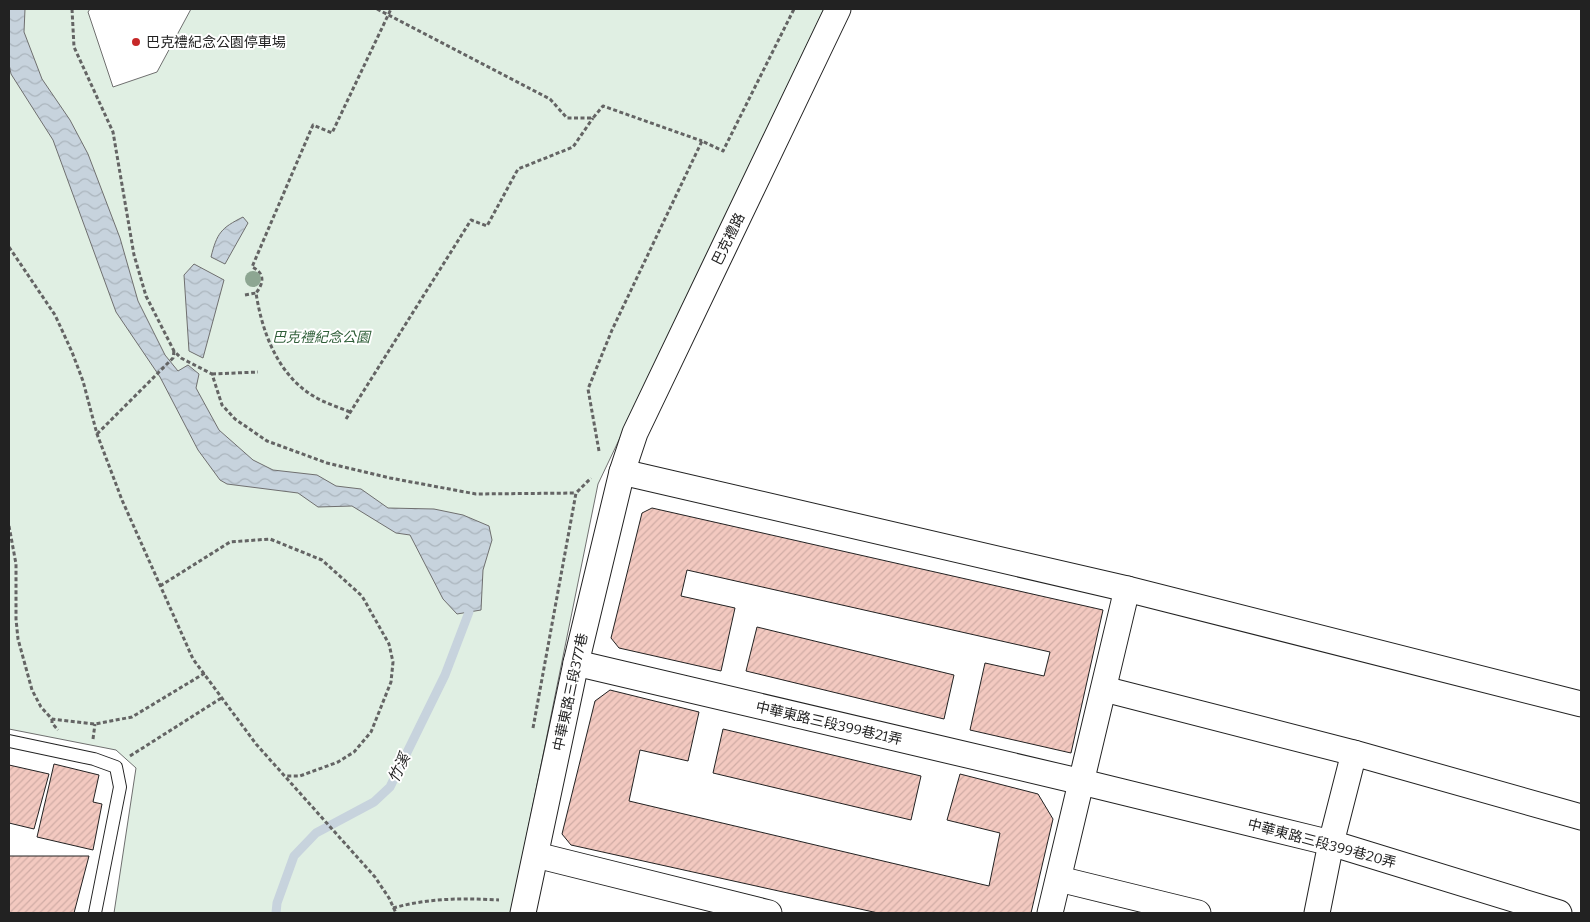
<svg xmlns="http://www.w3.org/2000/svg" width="1590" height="922" font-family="Bitter,'Noto Sans TC',serif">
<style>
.green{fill:#e0efe3;stroke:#6f6f6f}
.water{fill:url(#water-waves);stroke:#6f6f6f}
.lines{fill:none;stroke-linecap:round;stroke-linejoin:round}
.stream{stroke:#c7d3dd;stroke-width:9}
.building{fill:url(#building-hatch);stroke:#222}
.service-casing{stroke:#222;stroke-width:14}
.minor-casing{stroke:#222;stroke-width:27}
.path{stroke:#646464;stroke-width:3;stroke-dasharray:4 2.5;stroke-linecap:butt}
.service{stroke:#fff;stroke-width:12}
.minor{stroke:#fff;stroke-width:25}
.tree{fill:#8da692}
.poi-dot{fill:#c62828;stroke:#fff;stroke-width:2}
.labels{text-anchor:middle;stroke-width:4;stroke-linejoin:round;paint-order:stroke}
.poi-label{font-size:14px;fill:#222;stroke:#fff;text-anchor:start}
.street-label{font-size:14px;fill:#222;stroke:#fff}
.park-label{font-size:14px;font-style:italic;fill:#2f5e38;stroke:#fff}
.water-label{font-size:15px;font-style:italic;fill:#222;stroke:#fff}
</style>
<defs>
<pattern id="water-waves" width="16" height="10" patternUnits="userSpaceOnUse" patternTransform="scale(1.25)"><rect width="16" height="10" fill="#c7d3dd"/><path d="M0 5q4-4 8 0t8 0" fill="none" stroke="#abb5bd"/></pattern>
<pattern id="building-hatch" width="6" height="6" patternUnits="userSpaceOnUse" patternTransform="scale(1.25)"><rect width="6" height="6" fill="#f3c9c0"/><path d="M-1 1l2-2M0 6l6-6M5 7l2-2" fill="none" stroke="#d0aca5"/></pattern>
</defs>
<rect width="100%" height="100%" fill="#fff"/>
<!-- green -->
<path class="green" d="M9 9H90L88 12 113 87 157 72 191 9H824L598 484 511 913H114L136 768 116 750 9 729Z"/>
<!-- water -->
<g class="water">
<path d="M9 9H25L24 32 42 79 70 120 88 154 120 238 138 301 165 355 178 371 188 365 199 374 196 388 219 430 253 460 273 470 317 475 336 486 361 489 388 508 434 509 463 515 489 526 492 540 483 570 481 610 457 614 443 599 410 535 396 533 352 506 318 507 298 493 227 484 220 480 198 450 160 377 116 312 53 140 11 74 9 64Z"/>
<path d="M243 217 248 223 225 264 211 257C217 233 221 228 243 217Z"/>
<path d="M194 264 224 280 203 358 189 351 184 275Z"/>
</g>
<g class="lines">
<!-- stream -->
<path class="stream" d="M276 913 277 903 294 856 316 833 374 802 390 787 445 675 469 612"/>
</g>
<!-- building -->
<g class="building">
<path d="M652 508 1103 610 1071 753 970 730 985 663 1044 676 1050 652 687 570 681 596 735 608 721 671 619 648 611 638 642 513Z"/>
<path d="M757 627 954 675 944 719 746 671Z"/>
<path d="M610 690 699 712 688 761 640 750 629 801 989 886 1000 833 947 820 960 774 1038 794 1053 819 1031 913H878L571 845 562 834 595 701Z"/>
<path d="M723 729 921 776 911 820 713 773Z"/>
<path d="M54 764 99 775 93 802 102 804 93 850 37 837Z"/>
<path d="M9 765 49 774 34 829 9 823Z"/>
<path d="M9 856H89L74 913H9Z"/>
</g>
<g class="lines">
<defs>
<path id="service" d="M9 741 94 759 116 767 120 787 95 913"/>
<g id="minor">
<path d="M622 472 1127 589 1581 704"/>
<path d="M576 663 1082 782 1331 843 1559 913"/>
<path d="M1104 689 1354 753 1581 817"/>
<path d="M536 855 769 913"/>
<path d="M1059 879 1198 913"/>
<path d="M523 913 576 663 622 472 635 433 838 9"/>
<path d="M1050 913 1127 589"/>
<path d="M1317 913 1331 843 1354 753"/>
</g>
</defs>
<!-- service casing -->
<use href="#service" class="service-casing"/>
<!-- minor casing -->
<use href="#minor" class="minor-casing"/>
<!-- path -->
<g class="path">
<path d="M72 9 74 47 113 132 134 255 146 296 174 351 181 358 212 374 222 405 235 419 267 441 327 463 390 478 476 494 576 493"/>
<path d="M377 9 550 99 567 118H593L603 106 702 141"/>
<path d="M9 247 55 315 72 352 83 381 97 434 122 500 193 659 256 744 375 877 389 898 396 913"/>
<path d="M245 295 256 293"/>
<path d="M212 374 258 372"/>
<path d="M350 412C338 407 325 403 315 397 278 376 262 332 256 293 264 283 265 273 252 267L313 125 332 133 391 9"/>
<path d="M346 419 471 220 487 226 518 169 573 147 593 118"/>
<path d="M97 434 173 358 174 351"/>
<path d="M599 451 588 389 612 330 702 141 723 151 794 9"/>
<path d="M9 526 16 564V619L18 639 32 690 41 707 52 719 95 724 132 717 205 673"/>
<path d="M160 586 230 542 270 539 322 560 362 596 389 644 393 662 391 682 371 732 354 752 338 762 300 776H286"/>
<path d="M52 719V723L58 730"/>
<path d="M533 728 576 493 591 478"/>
<path d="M93 739 95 724"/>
<path d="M130 756 223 697"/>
<path d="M393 908C429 898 463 898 499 900"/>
</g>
<!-- service -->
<use href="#service" class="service"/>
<!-- minor -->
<use href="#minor" class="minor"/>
</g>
<!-- trees -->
<circle class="tree" cx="253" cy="279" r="8"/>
<!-- markers -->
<circle class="poi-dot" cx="136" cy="42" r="5"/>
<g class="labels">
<!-- poi labels -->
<g class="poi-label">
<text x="146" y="47">巴克禮紀念公園停車場</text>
</g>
<!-- street labels -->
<g class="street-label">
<text transform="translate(728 239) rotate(-64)" y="5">巴克禮路</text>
<text transform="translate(570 692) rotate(-78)" y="5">中華東路三段377巷</text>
<text transform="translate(829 723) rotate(13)" y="5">中華東路三段399巷21弄</text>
<text transform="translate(1322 843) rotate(15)" y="5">中華東路三段399巷20弄</text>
</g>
<!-- park labels -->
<g class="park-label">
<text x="321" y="342">巴克禮紀念公園</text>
</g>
<!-- water labels -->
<g class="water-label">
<text transform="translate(399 768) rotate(-64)" y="5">竹溪</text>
</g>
</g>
<!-- border -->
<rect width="1590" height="922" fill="none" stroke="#222222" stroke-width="20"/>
</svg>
